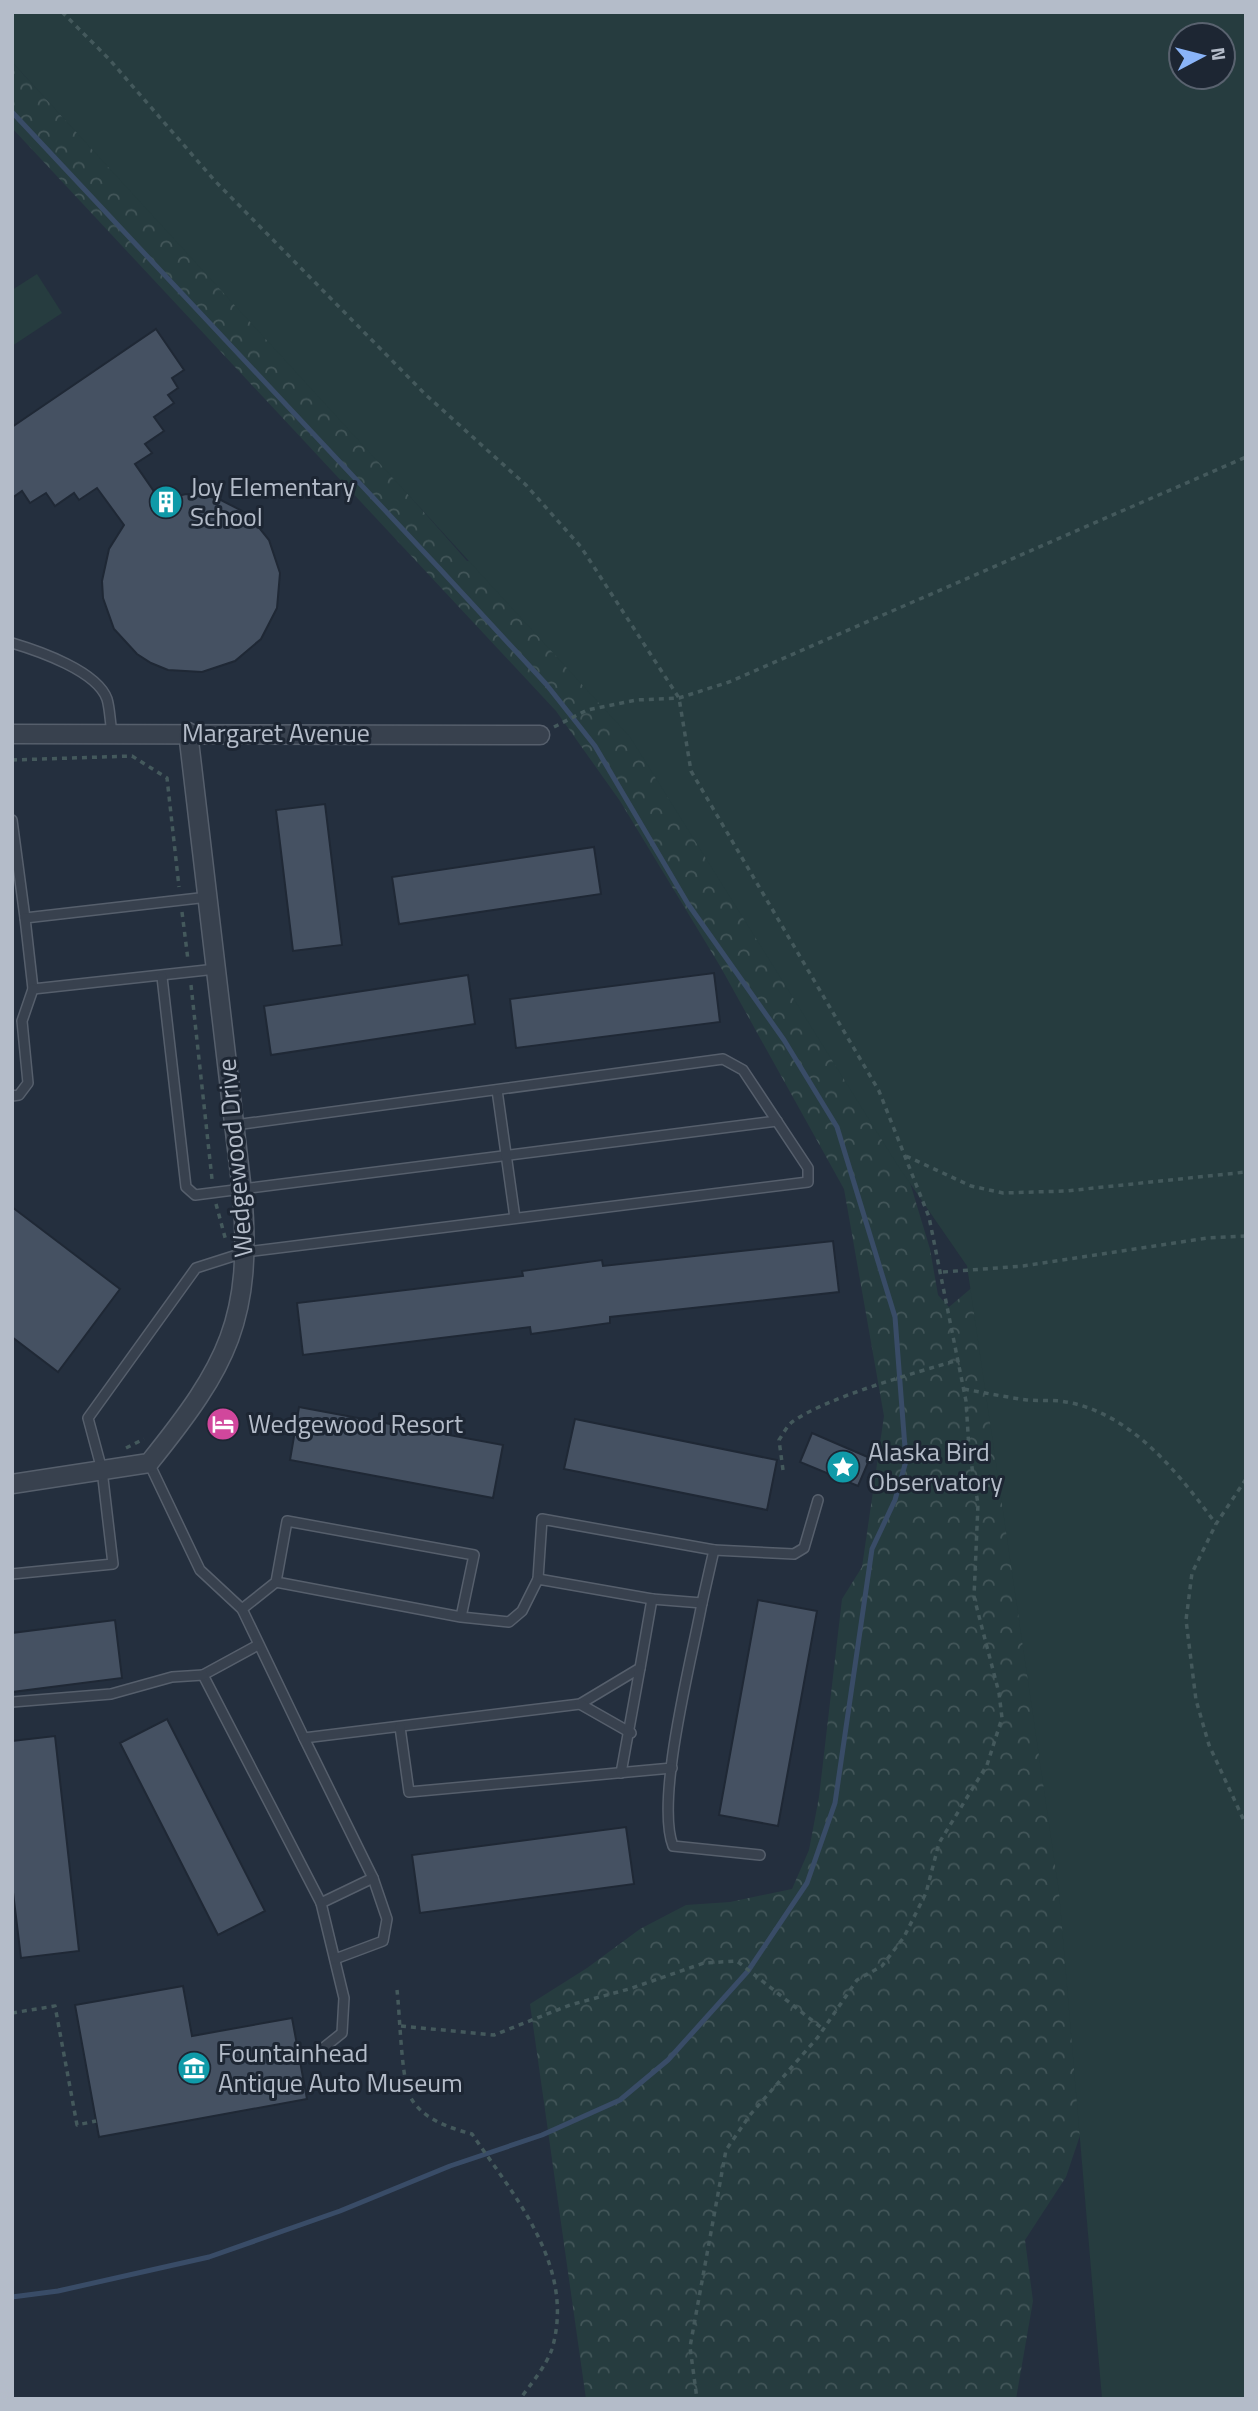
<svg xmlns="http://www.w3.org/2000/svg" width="1258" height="2411" font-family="'Titillium Web',sans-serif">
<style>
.forest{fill:url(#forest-crowns)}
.park{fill:#263c3f;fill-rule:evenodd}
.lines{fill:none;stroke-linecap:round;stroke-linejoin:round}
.stream{stroke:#394c67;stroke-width:5}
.building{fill:#455162;stroke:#1f2835;stroke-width:2}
.service-casing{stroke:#565f6c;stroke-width:12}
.minor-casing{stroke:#565f6c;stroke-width:21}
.path{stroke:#44595c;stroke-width:3.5;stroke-dasharray:5 5;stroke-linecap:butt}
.service{stroke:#38414e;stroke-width:9}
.minor{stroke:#38414e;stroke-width:18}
.labels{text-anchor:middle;stroke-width:6;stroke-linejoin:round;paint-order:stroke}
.poi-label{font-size:26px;fill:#b4bcc9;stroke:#1d2633;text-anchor:start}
.street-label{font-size:26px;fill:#b4bcc9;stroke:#1d2633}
</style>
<defs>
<pattern id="forest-crowns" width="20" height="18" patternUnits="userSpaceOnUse" patternTransform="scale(1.75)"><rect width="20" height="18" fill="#263c3f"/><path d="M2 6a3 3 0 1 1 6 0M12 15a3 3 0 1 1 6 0" fill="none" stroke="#435659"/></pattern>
</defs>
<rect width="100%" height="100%" fill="#242f3e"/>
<!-- forest -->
<path class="forest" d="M12 62 321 395 467 561 495 560 520 547 908 1176 930 1249 938 1295 949 1307 975 1285 1126 1999 1066 2177 1025 2240 1033 2301 1016 2399H586L530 2004 587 1968 640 1929 686 1905 730 1902 792 1889 809 1850 819 1797 842 1599 862 1567 884 1416 844 1189 720 966 620 801 556 711 12 128Z"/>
<!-- park -->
<g class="park">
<path d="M12 12H1246V2399H1102L1059 1892 967 1266 900 1169 630 737 12 62ZM1181 35H1223V77H1181Z"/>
<path d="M37 274 62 313 12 346V290Z"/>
</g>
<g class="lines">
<!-- stream -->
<path class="stream" d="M12 112 439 568 546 684 595 746 688 904 784 1040 837 1127 895 1317 906 1461 895 1500 872 1549 835 1803 807 1883 748 1971 668 2060 620 2100 542 2135 450 2166 340 2211 209 2257 58 2291 12 2297"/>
</g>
<!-- building -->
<g class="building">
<path d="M156 329 184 370 172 378 178 388 168 395 174 403 154 417 164 431 145 444 152 453 135 464 160 500 186 494 203 495 219 499 248 514 269 540 280 573 277 608 261 639 235 661 202 672 168 670 151 663 137 654 114 629 103 598 102 581 109 549 124 525 97 488 79 500 74 493 55 506 46 493 30 503 22 491 12 498V427Z"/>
<path d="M325 804 342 945 293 951 276 810Z"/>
<path d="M594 847 601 894 399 924 392 877Z"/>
<path d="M714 973 720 1022 516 1048 510 999Z"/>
<path d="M468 975 475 1024 271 1055 264 1006Z"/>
<path d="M12 1207 120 1289 58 1372 12 1337Z"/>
<path d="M833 1241 839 1292 610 1317V1323L531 1334 530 1327 303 1355 297 1303 523 1276 522 1271 602 1260 603 1266Z"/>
<path d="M299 1407 503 1445 493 1498 290 1460Z"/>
<path d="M575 1419 777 1460 767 1510 564 1469Z"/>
<path d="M812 1433 870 1458 858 1486 800 1462Z"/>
<path d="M758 1600 817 1611 778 1826 719 1815Z"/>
<path d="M115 1620 122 1678 12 1692V1633Z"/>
<path d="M167 1719 265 1911 218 1935 120 1743Z"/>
<path d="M55 1736 79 1951 21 1958 12 1884V1741Z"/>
<path d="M626 1827 634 1884 420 1913 412 1855Z"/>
<path d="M183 1986 192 2036 292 2018 307 2099 99 2137 75 2005Z"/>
</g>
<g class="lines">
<defs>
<g id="service">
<path d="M12 643C39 651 97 671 107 699 110 709 110 722 112 732"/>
<path d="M12 820 25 918"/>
<path d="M208 897 25 918 33 989 216 969"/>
<path d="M162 977 186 1187 195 1195 777 1121"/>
<path d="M497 1090 515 1218"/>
<path d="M12 1096 19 1095 28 1083 22 1021 33 989"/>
<path d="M149 1463 200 1570 242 1609"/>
<path d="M714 1550 794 1554 804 1548 818 1500"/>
<path d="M12 1574 113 1564 102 1470 88 1418 196 1268 246 1252 808 1182V1168L743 1070 723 1059 235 1125"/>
<path d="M538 1579 542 1519 714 1550 702 1603 652 1599"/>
<path d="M276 1582 461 1617 509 1622 522 1611 538 1579 652 1599 640 1668 580 1704 304 1738 242 1609 276 1582 287 1521 474 1555 461 1617"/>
<path d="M702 1603C692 1658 655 1799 673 1846L760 1855"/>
<path d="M258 1645 203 1675 321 1903"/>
<path d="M12 1702 111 1694 172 1677 203 1675"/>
<path d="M580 1704 631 1733"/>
<path d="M400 1727 409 1792 672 1768"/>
<path d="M304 1738 373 1878 321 1903 344 1998 342 2033 322 2049"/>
<path d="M621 1773 640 1668"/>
<path d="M335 1959 383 1941 387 1919 373 1878"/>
</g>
<g id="minor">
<path d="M12 734 540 735"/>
<path d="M12 1484 149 1463C228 1365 253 1319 242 1191L188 732"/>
</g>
</defs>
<!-- service casing -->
<use href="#service" class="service-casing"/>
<!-- minor casing -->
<use href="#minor" class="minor-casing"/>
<!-- path -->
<g class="path">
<path d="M62 12 109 59 215 181 426 395 526 485 581 547 679 698 691 771 879 1091 929 1217 966 1401 969 1449 978 1504 974 1597 999 1693 1002 1718 987 1765 939 1843 926 1893 904 1937 882 1966 857 1980 818 2037 750 2115 726 2150 690 2347 697 2399"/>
<path d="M554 727 587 710 636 700 679 698 729 682 1246 457"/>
<path d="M12 760 132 756 167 778 179 887"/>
<path d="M182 912 188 960"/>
<path d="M191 985 212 1179"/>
<path d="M906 1156 971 1186 1003 1193 1066 1191 1246 1172"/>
<path d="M216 1204 226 1241"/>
<path d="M943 1272 1023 1266 1208 1238 1246 1236"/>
<path d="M964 1389C985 1393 1006 1397 1027 1400 1038 1401 1049 1400 1060 1401 1129 1410 1177 1471 1216 1524"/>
<path d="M126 1448 144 1439"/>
<path d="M783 1470 779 1440C783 1434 787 1426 792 1422 827 1397 915 1373 958 1360"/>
<path d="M1246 1479 1216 1524 1192 1573 1186 1620 1196 1700 1209 1745 1246 1825"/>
<path d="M397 1990C400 2015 401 2073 409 2094 419 2118 449 2128 472 2134 515 2197 576 2267 552 2349 546 2366 531 2384 520 2399"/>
<path d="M12 2013 55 2006 77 2125 96 2121"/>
<path d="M401 2026 494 2035 570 2005 629 1989 704 1963 737 1961 823 2029"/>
</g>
<!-- service -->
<use href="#service" class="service"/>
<!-- minor -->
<use href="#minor" class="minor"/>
</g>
<!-- icons -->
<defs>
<symbol id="building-disc" viewBox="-11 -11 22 22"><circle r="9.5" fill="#0f9aa8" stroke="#1d2633"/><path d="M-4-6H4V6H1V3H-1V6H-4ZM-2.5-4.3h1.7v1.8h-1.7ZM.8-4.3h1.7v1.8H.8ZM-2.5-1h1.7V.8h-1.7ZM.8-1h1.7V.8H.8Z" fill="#fff"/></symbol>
<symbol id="hotel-disc" viewBox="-11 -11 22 22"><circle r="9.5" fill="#d1479c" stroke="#1d2633"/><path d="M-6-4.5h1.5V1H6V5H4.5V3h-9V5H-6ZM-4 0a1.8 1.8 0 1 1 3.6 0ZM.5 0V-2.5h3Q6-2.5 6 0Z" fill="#fff"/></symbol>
<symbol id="sight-disc" viewBox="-11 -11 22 22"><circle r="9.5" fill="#0f9aa8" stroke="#1d2633"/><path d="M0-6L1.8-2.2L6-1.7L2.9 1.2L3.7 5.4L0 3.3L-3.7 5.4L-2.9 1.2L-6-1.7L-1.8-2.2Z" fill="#fff"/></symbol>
<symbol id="museum-disc" viewBox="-11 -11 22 22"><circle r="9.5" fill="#0f9aa8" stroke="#1d2633"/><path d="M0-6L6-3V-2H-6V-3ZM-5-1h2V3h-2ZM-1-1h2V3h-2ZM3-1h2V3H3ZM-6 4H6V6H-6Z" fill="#fff"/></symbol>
</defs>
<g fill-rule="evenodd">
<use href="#building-disc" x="147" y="483" width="38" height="38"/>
<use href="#hotel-disc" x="204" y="1405" width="38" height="38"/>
<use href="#sight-disc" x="824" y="1448" width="38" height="38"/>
<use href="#museum-disc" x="175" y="2049" width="38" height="38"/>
</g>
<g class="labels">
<!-- poi labels -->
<g class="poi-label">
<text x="190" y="496">Joy Elementary<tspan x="190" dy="30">School</tspan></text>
<text x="248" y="1433">Wedgewood Resort</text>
<text x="868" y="1461">Alaska Bird<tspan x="868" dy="30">Observatory</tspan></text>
<text x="218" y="2062">Fountainhead<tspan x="218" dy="30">Antique Auto Museum</tspan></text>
</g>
<!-- street labels -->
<g class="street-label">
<text x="276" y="742">Margaret Avenue</text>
<text transform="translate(235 1158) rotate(-95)" y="9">Wedgewood Drive</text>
</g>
</g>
<!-- border -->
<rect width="1258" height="2411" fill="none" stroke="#b4bcc9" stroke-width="28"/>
<!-- north arrow -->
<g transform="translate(1202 56) rotate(83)"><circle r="33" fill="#1d2633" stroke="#59626f" stroke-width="2"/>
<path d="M0-5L12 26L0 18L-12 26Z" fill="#8ab4f8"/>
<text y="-10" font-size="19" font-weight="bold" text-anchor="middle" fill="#b4bcc9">N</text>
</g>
</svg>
